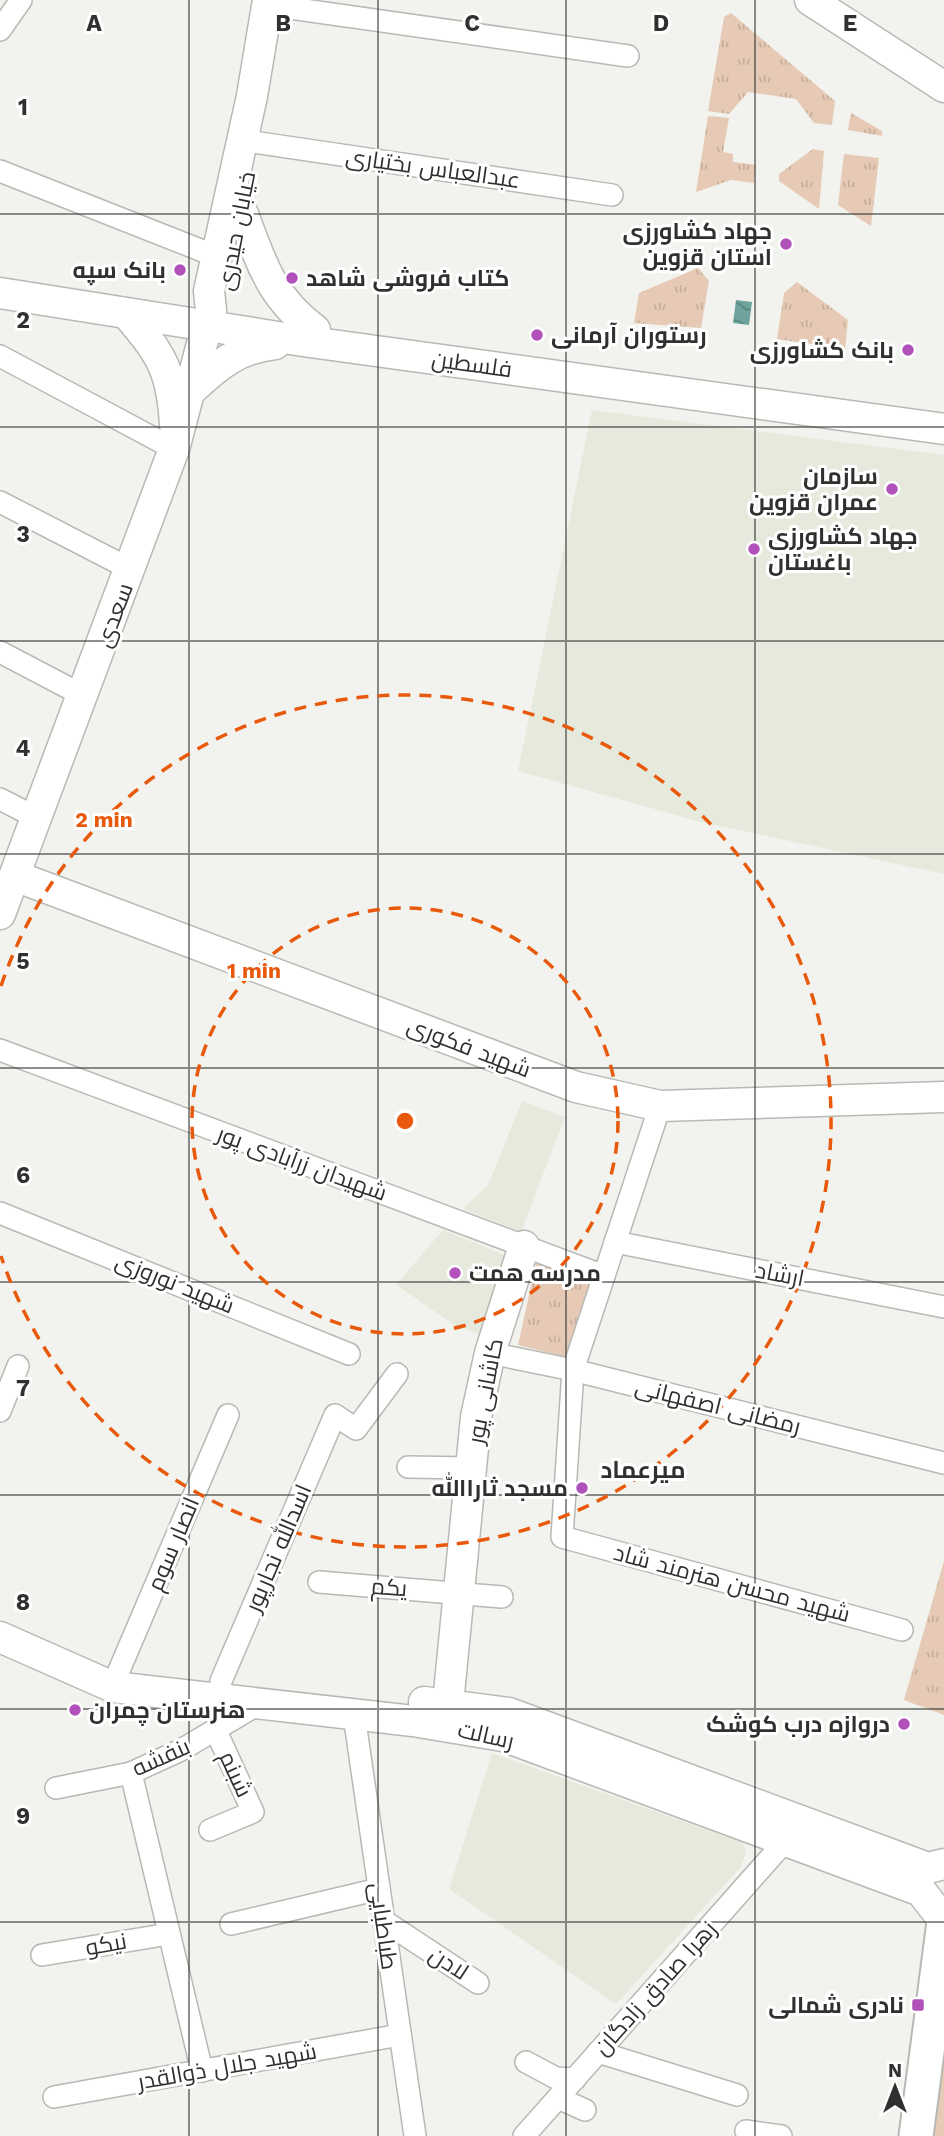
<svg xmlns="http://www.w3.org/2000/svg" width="944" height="2136" font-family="'Work Sans',Cairo,sans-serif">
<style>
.built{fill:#e6eadd}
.grass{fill:url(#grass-tufts)}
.water{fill:url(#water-waves)}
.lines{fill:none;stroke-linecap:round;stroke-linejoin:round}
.street-casing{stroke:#b8b9b4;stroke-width:24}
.secondary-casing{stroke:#b8b9b4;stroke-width:33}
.primary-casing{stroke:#b8b9b4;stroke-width:37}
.street{stroke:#fff;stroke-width:21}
.secondary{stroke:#fff;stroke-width:30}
.primary{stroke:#fff;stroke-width:33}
.grid{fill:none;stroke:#30312f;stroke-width:2;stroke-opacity:0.55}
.ring{fill:none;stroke:#e8590c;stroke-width:3.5;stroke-dasharray:12 9}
.poi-dot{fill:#b152bb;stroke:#fff;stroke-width:2.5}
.labels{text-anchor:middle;stroke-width:6;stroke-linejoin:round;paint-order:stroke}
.street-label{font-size:23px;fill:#30312f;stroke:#fff}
.poi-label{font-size:23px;font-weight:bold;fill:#30312f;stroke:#fff;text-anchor:end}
.neighbourhood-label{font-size:24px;font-weight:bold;fill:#30312f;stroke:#fff}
.grid-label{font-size:23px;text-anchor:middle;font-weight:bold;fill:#30312f;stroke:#fff;stroke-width:6;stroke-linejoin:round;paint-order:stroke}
.centre{fill:#e8590c;stroke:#fff;stroke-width:3.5}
.ring-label{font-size:21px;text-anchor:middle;font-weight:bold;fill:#e8590c;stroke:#fff;stroke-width:6;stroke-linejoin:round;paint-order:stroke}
</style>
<defs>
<pattern id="grass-tufts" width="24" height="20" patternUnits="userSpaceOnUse" patternTransform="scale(1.75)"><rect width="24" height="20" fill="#e6cab5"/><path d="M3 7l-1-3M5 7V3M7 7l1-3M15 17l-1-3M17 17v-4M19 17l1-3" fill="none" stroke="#c6ae9c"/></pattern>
<pattern id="water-waves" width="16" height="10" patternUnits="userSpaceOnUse" patternTransform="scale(1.75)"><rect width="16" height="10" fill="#6ea49d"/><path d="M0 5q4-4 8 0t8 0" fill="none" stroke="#5b8680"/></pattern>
</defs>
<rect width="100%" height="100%" fill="#f2f3ee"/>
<!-- built -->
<g class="built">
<path d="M592 410 944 455V874L701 822 518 771Z"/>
<path d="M522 1101 565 1117 521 1232 463 1209 488 1185Z"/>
<path d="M443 1230 510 1257 486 1336 456 1326 396 1285Z"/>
<path d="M492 1753 743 1843 746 1851 741 1867 616 2004 449 1889Z"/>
</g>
<!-- grass -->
<g class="grass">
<path d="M731 13 835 101 832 125 814 123 796 99 748 92 729 114 708 111 724 17Z"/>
<path d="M851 113 882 131V136L848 130Z"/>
<path d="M708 116 729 118 723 152 733 154V162L756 165 754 183 731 180 696 192Z"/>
<path d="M813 149 824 151 819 209 779 181V174Z"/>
<path d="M844 154 879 158 871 226 838 205Z"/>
<path d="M698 268 709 281 701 328 634 323 639 293Z"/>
<path d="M797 282 848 320 845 349 777 339 784 293Z"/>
<path d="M537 1259 596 1282 570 1358 518 1345Z"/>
<path d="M944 1561V1715L904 1700Z"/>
<path d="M944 1922V2136H916Z"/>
</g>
<!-- water -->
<path class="water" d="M736 300 752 302 749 325 733 323Z"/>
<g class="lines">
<defs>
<g id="street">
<path d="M276 6 628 56"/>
<path d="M0 30 21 0"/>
<path d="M253 142 612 195"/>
<path d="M0 171 218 257"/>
<path d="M0 356 174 449"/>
<path d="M0 502 132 570"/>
<path d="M0 652 84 696"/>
<path d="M0 799 37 818"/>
<path d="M0 1050 604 1276"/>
<path d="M660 1106 573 1370 562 1537 902 1630"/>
<path d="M0 1213 349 1354"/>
<path d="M615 1242 944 1307"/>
<path d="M490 1353 573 1370 944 1463"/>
<path d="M0 1411 18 1366"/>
<path d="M408 1467 471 1468"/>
<path d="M319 1582 502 1597"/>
<path d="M118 1673 228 1415"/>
<path d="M221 1681 335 1415 356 1429 397 1374"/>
<path d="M354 1715 415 2136"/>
<path d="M131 1773 202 2071"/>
<path d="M56 1788 131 1773 181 1750 257 1705"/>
<path d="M210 1830 253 1812 216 1731"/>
<path d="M384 1921 478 1983"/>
<path d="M231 1924 379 1889"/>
<path d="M42 1955 169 1934"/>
<path d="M598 2052 737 2095"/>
<path d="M526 2062 556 2078 575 2079"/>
<path d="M54 2097 400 2035"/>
<path d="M558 2098 585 2110"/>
<path d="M746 2131 781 2136"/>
<path d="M524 2136 787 1839 791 1829"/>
</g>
<g id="secondary">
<path d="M810 0 944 87"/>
<path d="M243 214C261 263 271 297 315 330"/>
<path d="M0 293 303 341 944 429"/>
<path d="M127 314C161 354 172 370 175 425"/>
<path d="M190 391C217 366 237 348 275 344"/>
<path d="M15 876 576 1087 660 1106 944 1097"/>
<path d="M0 914 174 449 211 310 209 291 252 96 268 0"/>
<path d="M0 1637 113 1687 413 1721 503 1736 921 1891 944 1921"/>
<path d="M424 1702 509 1713 928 1868 944 1864"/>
<path d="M446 1724 476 1417 490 1353 524 1246"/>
</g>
<path id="primary" d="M916 2136 944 1922"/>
</defs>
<!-- street casing -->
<use href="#street" class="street-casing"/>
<!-- secondary casing -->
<use href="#secondary" class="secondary-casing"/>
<!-- primary casing -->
<use href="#primary" class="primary-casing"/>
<!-- street -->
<use href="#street" class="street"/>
<!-- secondary -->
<use href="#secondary" class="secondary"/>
<!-- primary -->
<use href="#primary" class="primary"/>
</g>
<!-- grid -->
<path class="grid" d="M189 0V2136M378 0V2136M566 0V2136M755 0V2136M0 214H944M0 427H944M0 641H944M0 854H944M0 1068H944M0 1282H944M0 1495H944M0 1709H944M0 1922H944"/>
<!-- distance rings -->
<g class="ring">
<circle cx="405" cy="1121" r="213"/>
<path d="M1 986A426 426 0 1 1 1 1256"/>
</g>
<!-- markers -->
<g class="poi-dot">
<circle cx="786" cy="244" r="7"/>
<circle cx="180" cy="270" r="7"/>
<circle cx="292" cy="278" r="7"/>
<circle cx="537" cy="335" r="7"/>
<circle cx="908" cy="350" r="7"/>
<circle cx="892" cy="489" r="7"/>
<circle cx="754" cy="549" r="7"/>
<circle cx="455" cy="1273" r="7"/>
<circle cx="582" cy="1488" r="7"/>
<circle cx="75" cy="1710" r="7"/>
<circle cx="904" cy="1724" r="7"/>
<rect x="911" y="1998" width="14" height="14" rx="3.5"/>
</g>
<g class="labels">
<!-- street labels -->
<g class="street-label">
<text transform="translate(433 168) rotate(8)" y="8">عبدالعباس بختیاری</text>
<text transform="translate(236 231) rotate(-79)" y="8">خیابان حیدری</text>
<text transform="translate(472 364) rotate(8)" y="8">فلسطین</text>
<text transform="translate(114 615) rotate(-69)" y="8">سعدی</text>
<text transform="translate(469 1047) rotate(21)" y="8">شهید فکوری</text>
<text transform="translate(302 1163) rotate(20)" y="8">شهیدان زرآبادی پور</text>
<text transform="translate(780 1274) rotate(11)" y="8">ارشاد</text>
<text transform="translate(175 1283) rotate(22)" y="8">شهید نوروزی</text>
<text transform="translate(485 1391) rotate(-79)" y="8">کاشانی پور</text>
<text transform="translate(718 1406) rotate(14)" y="8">رمضانی اصفهانی</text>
<text transform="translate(173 1544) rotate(-67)" y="8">انصار سوم</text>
<text transform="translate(278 1548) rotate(-67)" y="8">اسدالله نجارپور</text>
<text transform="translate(732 1583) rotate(15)" y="8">شهید محسن هنرمند شاد</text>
<text transform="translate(389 1587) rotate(4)" y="8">یکم</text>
<text transform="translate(486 1735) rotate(13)" y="8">رسالت</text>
<text transform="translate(161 1757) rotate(-24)" y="8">بنفشه</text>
<text transform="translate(236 1774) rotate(65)" y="8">شبنم</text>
<text transform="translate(384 1926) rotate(82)" y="8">طباطبایی</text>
<text transform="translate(106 1944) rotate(-10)" y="8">نیکو</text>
<text transform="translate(449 1963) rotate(33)" y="8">لادن</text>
<text transform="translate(655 1988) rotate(-48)" y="8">زهرا صادق زادگان</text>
<text transform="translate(227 2066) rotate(-10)" y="8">شهید جلال ذوالقدر</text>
</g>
<!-- poi labels -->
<g class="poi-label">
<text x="772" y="239">جهاد کشاورزی<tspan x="772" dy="26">استان قزوین</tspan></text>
<text x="166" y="278">بانک سپه</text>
<text x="306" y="286" text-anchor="start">کتاب فروشی شاهد</text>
<text x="551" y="343" text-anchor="start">رستوران آرمانی</text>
<text x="894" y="358">بانک کشاورزی</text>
<text x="878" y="484">سازمان<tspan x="878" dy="26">عمران قزوین</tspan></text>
<text x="768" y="544" text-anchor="start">جهاد کشاورزی<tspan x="768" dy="26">باغستان</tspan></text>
<text x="469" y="1281" text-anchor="start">مدرسه همت</text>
<text x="568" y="1496">مسجد ثاراالله</text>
<text x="89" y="1718" text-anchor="start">هنرستان چمران</text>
<text x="890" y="1732">دروازه درب کوشک</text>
<text x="904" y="2013">نادری شمالی</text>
</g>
<!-- neighbourhood labels -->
<g class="neighbourhood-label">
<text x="643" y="1478">میرعماد</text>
</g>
</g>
<g class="grid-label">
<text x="94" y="31">A</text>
<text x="283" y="31">B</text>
<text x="472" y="31">C</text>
<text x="661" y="31">D</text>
<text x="850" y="31">E</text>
<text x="23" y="115">1</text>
<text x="23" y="328">2</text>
<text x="23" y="542">3</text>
<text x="23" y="756">4</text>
<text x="23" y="969">5</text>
<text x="23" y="1183">6</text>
<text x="23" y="1396">7</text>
<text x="23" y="1610">8</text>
<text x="23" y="1824">9</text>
</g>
<circle cx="405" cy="1121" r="10" class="centre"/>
<g class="ring-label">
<text x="104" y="827">2 min</text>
<text x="254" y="978">1 min</text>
</g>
<!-- north arrow -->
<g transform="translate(895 2087)" stroke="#ffffff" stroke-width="5" paint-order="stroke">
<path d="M0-5L12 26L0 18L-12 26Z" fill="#30312f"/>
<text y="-10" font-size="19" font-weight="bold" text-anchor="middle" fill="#30312f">N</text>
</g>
</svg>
